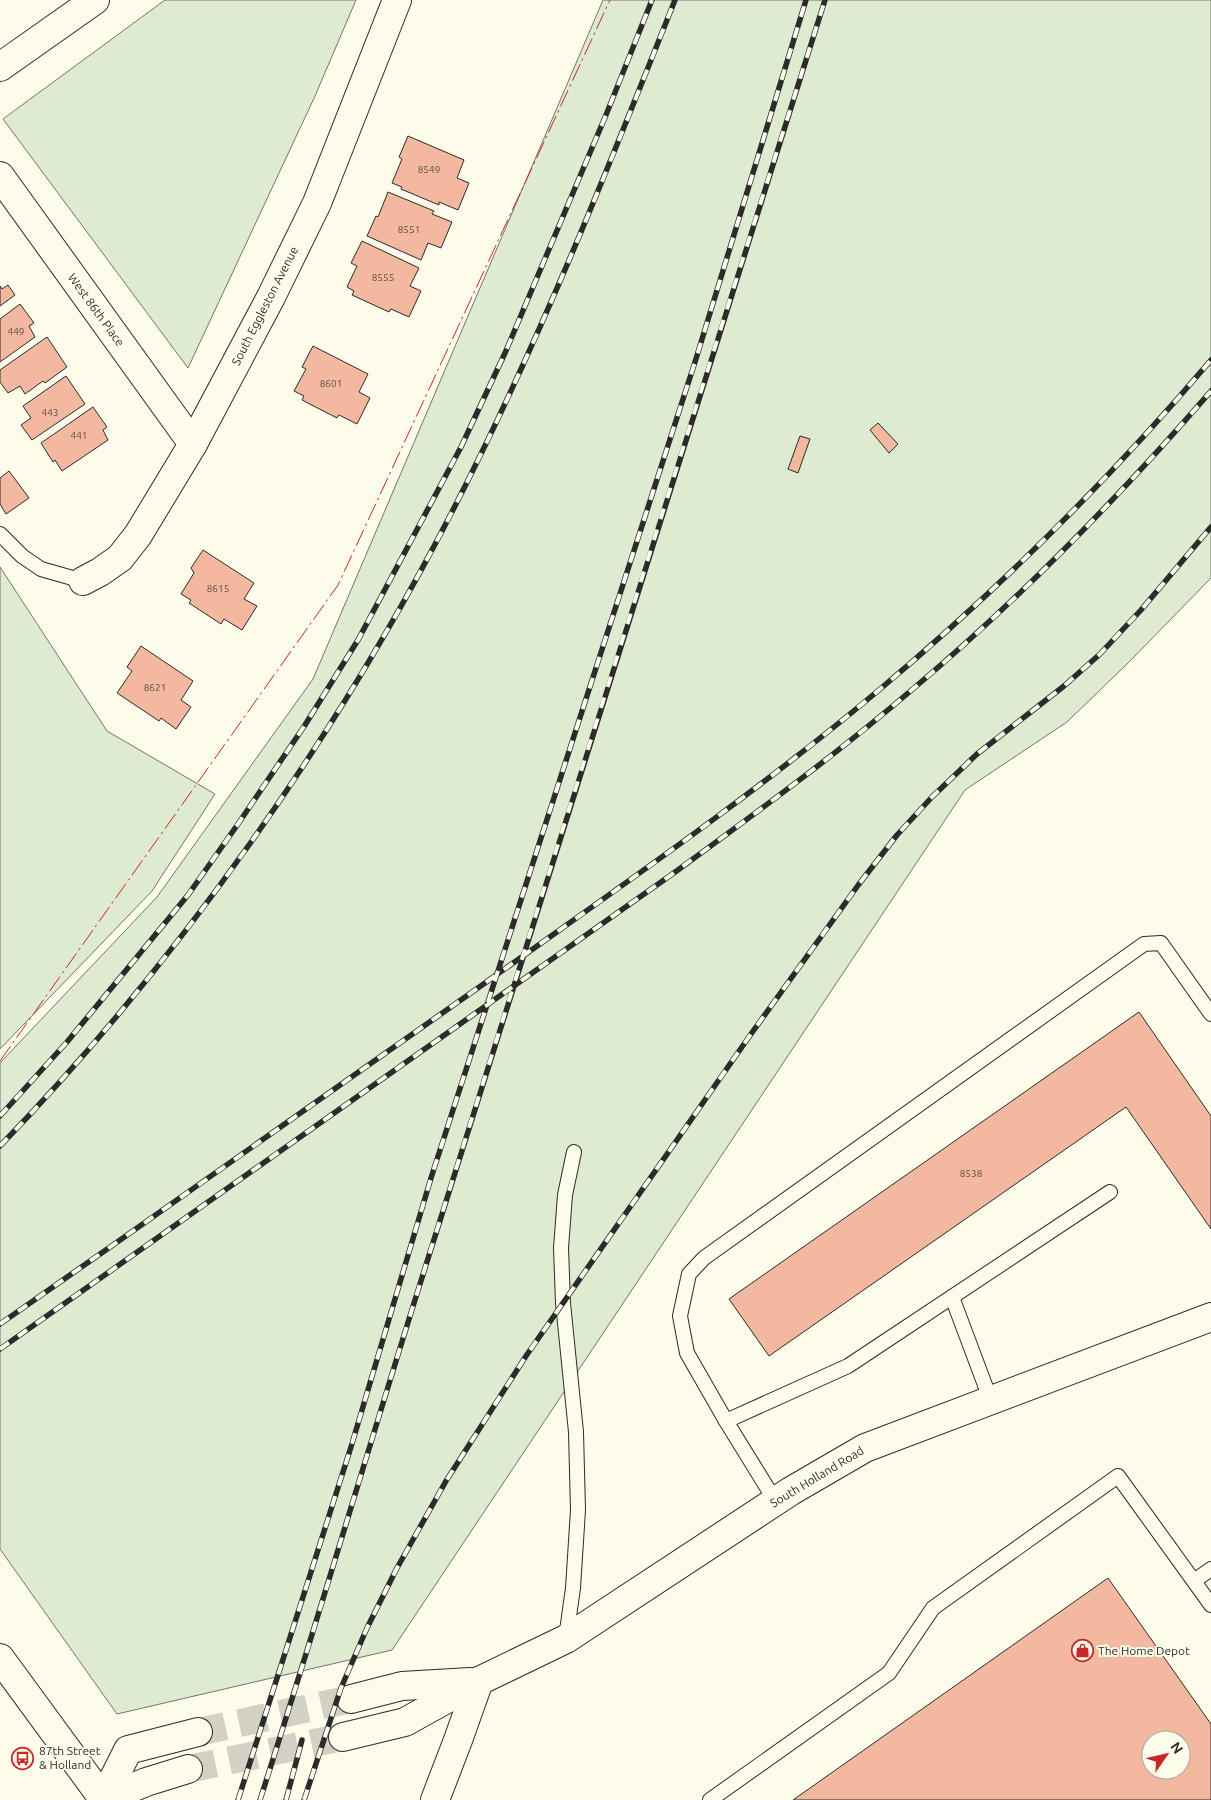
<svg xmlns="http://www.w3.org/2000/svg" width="1211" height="1800" font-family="Ubuntu,sans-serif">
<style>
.green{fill:#deebd1;stroke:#74746e}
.building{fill:#f2b8a0;stroke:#2b2b2b;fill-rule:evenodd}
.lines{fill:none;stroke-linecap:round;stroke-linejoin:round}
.secondary-tunnel{stroke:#d3d1c4;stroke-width:28;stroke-dasharray:28 14;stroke-linecap:butt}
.service-casing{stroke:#2b2b2b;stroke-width:16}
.minor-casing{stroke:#2b2b2b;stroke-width:30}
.secondary-casing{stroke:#2b2b2b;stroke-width:30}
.service{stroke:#fdfbea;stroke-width:14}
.minor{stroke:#fdfbea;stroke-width:28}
.secondary{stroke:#fdfbea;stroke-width:28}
.rail-casing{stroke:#2b2b2b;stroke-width:5.5}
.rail{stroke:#fdfbea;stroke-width:4;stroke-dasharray:11;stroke-linecap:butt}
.power{stroke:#c62828;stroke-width:1;stroke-dasharray:18 4 2.5 4;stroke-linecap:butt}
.labels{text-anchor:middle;stroke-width:4;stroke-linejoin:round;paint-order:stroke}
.number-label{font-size:10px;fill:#5d4e48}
.street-label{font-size:12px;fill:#2b2b2b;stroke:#fdfbea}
.poi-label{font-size:12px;fill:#2b2b2b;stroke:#fdfbea;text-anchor:start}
</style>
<rect width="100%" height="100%" fill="#fdfbea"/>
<!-- green -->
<g class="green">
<path d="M165 0H356L315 96 188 368 3 119Z"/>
<path d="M603 0H1211V578L1128 663 1067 722 965 790 392 1650 117 1714 0 1549V1063L157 897 313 679Z"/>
<path d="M0 567 107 731 215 794 152 891 0 1049Z"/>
</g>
<!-- building -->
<g class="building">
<path d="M408 136 464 160 457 178 469 183 458 210 439 202V205L401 189 402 187 392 183 402 159 399 157Z"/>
<path d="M388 192 434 211 432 214 452 222 441 248 428 243 421 260 367 236 376 216 378 217Z"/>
<path d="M362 241 419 268 410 286 421 291 409 317 391 309 389 312 352 295 354 291 347 287 357 266 351 263Z"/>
<path d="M8 285 15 295 0 306V286L2 289Z"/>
<path d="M20 304 34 323 29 326 35 337 0 362V319Z"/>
<path d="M47 337 67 367 45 383 43 381 25 394 20 386 8 393 0 382V370Z"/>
<path d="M313 346 368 374 359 392 370 398 357 424 339 415 337 418 302 400 304 396 294 391 306 369 302 367Z"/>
<path d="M66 376 85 404 32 440 21 425 31 418 23 406Z"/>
<path d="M93 407 107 427 103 430 108 440 62 471 55 460 53 462 41 443Z"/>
<path d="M878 423 898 444 889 453 870 430Z"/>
<path d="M800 436 810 439 798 473 788 469Z"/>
<path d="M9 471 29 498 6 514 0 504V478Z"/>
<path d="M203 550 254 583 244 599 257 606 242 630 224 619 221 624 189 603 191 600 181 594 194 573 191 568Z"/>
<path d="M141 646 193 681 181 700 191 707 176 729 161 718 159 721 117 693 132 671 127 667Z"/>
<path d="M1139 1012 1211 1116V1229L1126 1107 769 1356 729 1299Z"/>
<path d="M1108 1578 1211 1724V1800H793ZM1151 1740H1181V1770H1151Z"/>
</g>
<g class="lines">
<!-- secondary-tunnel -->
<g class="secondary-tunnel">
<path d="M198 1732 351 1699"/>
<path d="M188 1769 343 1737"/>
</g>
<defs>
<g id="service">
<path d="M0 534 22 556 41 569 83 581"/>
<path d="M952 1297 991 1401"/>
<path d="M726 1421 848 1366 1110 1192"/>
<path d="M776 1502 726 1421 687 1353 680 1316 689 1274 704 1258 1144 944 1161 943 1211 1014"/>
<path d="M1194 1581 1211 1569"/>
<path d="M566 1638 573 1588 578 1510 576 1432 563 1303 561 1248 565 1195 574 1152"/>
<path d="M710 1800 889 1673 933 1608 1118 1476 1211 1605"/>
</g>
<g id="minor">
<path d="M0 67 95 0"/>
<path d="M0 176 193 444"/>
<path d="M83 581 100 572 120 558 138 535 193 444 271 297 317 203 397 0"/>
</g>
<g id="secondary">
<path d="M0 1658 104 1800"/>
<path d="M351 1699 402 1686 470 1682"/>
<path d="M343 1737 405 1722 479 1681 566 1639 791 1491 865 1448 1211 1317"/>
<path d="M103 1800 128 1750 198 1732"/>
<path d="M103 1800 146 1782 188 1769"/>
<path d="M435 1800 458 1740 479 1681"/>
</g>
</defs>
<!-- service casing -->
<use href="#service" class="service-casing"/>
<!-- minor casing -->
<use href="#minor" class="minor-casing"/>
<!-- secondary casing -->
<use href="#secondary" class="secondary-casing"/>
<!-- service -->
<use href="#service" class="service"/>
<!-- minor -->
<use href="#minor" class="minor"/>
<!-- secondary -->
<use href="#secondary" class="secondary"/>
<defs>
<g id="rail">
<path d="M0 1116 67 1042 188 895 238 824 305 725 358 640 461 447 505 353 606 115 652 0"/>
<path d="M0 1146C179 961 338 735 455 506 539 342 607 171 675 0"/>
<path d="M0 1324C162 1211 323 1097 485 983 618 888 754 795 879 690 999 589 1110 479 1211 360"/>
<path d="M0 1349 671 875C753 815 836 755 914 688 1021 598 1119 497 1211 391"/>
<path d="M238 1800 351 1447 431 1178 695 362 806 0"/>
<path d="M260 1800C315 1629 366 1456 420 1284 554 856 689 428 825 0"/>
<path d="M286 1800 302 1740"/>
<path d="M304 1800 341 1688 367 1628 397 1568 446 1481 526 1356 751 1034 859 884 897 835 932 797 977 754 1064 686 1100 654 1141 610 1211 527"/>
</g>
</defs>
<!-- rail casing -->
<use href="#rail" class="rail-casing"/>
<!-- rail -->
<use href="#rail" class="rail"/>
<!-- power -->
<path class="power" d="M0 1061 338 585 610 0"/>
</g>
<!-- icons -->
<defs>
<symbol id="shop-ring" viewBox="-11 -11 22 22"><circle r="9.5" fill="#fdfbea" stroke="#c62828" stroke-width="1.5"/><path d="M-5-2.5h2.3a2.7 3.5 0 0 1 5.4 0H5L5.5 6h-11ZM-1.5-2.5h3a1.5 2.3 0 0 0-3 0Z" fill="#c62828"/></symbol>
<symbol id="bus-ring" viewBox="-11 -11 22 22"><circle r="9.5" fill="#fdfbea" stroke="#c62828" stroke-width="1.5"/><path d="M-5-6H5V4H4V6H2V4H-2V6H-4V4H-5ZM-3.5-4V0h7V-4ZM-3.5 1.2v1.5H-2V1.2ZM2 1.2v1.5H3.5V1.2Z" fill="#c62828"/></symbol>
</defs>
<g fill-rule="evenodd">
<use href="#shop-ring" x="1070" y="1638" width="25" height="25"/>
<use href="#bus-ring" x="10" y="1746" width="25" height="25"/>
</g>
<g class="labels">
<!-- number labels -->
<g class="number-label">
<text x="429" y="173">8549</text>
<text x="409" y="233">8551</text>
<text x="383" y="281">8555</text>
<text x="16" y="335">449</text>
<text x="331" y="387">8601</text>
<text x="50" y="416">443</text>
<text x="79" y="439">441</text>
<text x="218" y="592">8615</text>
<text x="155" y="691">8621</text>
<text x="971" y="1177">8538</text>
</g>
<!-- street labels -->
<g class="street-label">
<text transform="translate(265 306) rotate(-63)" y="4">South Eggleston Avenue</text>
<text transform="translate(96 310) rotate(54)" y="4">West 86th Place</text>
<text transform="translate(817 1477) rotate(-31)" y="4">South Holland Road</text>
</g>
<!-- poi labels -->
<g class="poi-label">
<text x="1098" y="1655">The Home Depot</text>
<text x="39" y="1755">87th Street<tspan x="39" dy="14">&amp; Holland</tspan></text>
</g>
</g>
<!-- north arrow -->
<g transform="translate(1166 1755) rotate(56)"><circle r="24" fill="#fdfbea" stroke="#a9a89e"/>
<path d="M0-4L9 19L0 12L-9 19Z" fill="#c62828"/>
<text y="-8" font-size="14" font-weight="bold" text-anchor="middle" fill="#2b2b2b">N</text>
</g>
</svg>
